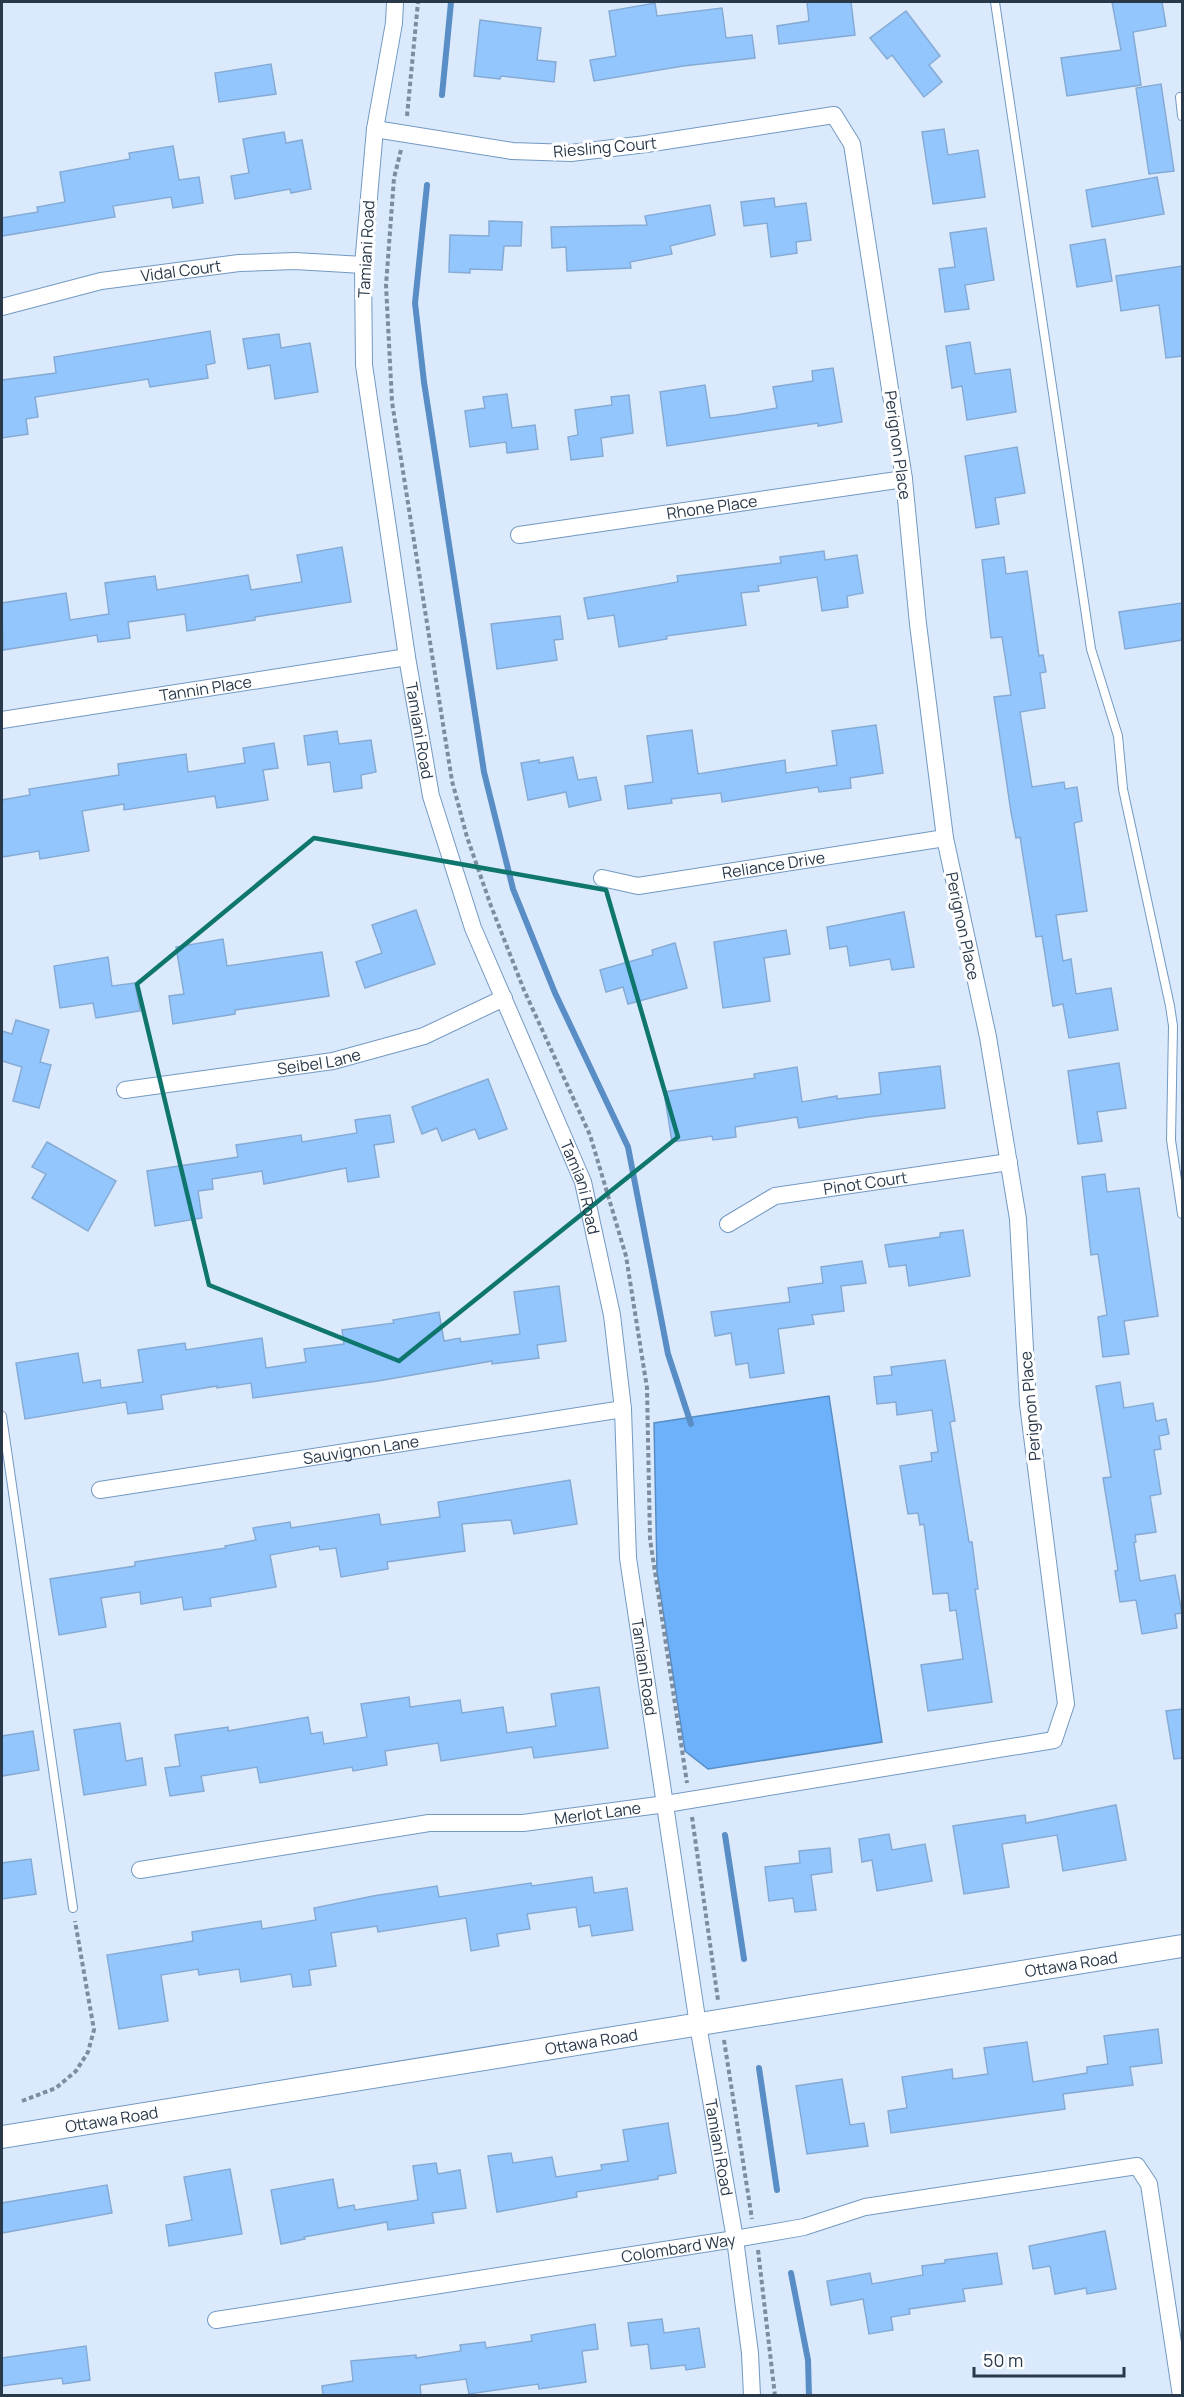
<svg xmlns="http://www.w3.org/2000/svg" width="1184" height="2397" font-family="Manrope,sans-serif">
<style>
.water{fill:#6db1fa;stroke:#598dc5;stroke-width:1.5}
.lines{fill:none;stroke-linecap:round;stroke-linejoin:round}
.stream{stroke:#598dc5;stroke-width:6}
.building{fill:#94c6fe;stroke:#85abd5;stroke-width:1.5}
.lane-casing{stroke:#7399c2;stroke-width:10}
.street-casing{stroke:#7399c2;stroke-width:18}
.secondary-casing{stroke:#7399c2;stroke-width:24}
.path{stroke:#7d8d9f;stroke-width:4;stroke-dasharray:4.5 3;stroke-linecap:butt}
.lane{stroke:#fff;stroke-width:8}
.street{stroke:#fff;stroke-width:16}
.secondary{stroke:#fff;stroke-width:22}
.marked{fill:none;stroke:#0f766e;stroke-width:4.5;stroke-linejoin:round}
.labels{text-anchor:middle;stroke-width:6;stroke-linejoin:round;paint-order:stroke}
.street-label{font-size:16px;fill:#29394a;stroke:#fff}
</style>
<rect width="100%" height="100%" fill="#daeafc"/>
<!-- water -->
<path class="water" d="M829 1396 882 1742 708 1769 685 1751 657 1572 654 1423Z"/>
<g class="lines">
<!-- stream -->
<g class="stream">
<path d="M442 95 451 2"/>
<path d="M427 185 415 303 424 382 484 772 513 889 555 993 628 1147 668 1354 691 1424"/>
<path d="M725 1835 744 1959"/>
<path d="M759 2068 777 2190"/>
<path d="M791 2273 808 2360 809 2396"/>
</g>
</g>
<!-- building -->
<g class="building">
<path d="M807 2H851L855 35 779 44 777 26 809 21Z"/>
<path d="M1112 2H1162L1166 26 1133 32 1141 85 1067 96 1061 58 1121 50Z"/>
<path d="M655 3 657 16 722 8 726 38 752 35 755 58 683 66 594 81 590 60 616 56 609 11Z"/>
<path d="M906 11 940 56 929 65 942 82 924 97 892 55 887 59 870 38Z"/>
<path d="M480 20 541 28 537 60 556 62 554 82 501 76 500 79 474 76Z"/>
<path d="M271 64 276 94 219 102 215 73Z"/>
<path d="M1161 84 1174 171 1149 174 1136 88Z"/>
<path d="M944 129 948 155 978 150 985 197 933 204 922 132Z"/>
<path d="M284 132 286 143 302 140 311 189 291 193 290 189 235 199 231 176 249 173 243 139Z"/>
<path d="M173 146 179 180 199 177 203 203 173 208 171 197 113 206 115 217 2 236V218L38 212 37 207 65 202 60 172 130 159 129 153Z"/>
<path d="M1157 177 1164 214 1092 227 1086 190Z"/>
<path d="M774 198 775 207 806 203 811 240 796 242 797 253 771 257 767 223 744 226 741 202Z"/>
<path d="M710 205 715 235 670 246 672 254 630 262 631 268 567 271 566 247 552 248 551 227 647 225 645 216Z"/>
<path d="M489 221 522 222 521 246H504L502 270 470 269V273L449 272 450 235 489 236Z"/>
<path d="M986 228 994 280 965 285 969 309 945 312 939 269 955 267 950 233Z"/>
<path d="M1105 239 1112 281 1077 287 1070 245Z"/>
<path d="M1182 266V356L1166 358 1159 305 1121 311 1116 276Z"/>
<path d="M210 331 215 363 206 365 208 378 150 387 148 379 35 397 38 417 26 419 28 434 2 438V380L56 373 54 357Z"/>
<path d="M279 334 281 348 310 343 318 392 275 399 270 365 248 369 243 339Z"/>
<path d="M970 342 975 374 1010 369 1016 412 967 420 962 386 952 388 946 346Z"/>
<path d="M833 368 842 422 818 426V423L667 446 660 392 705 385 710 418 736 415 777 408 773 387 813 381 812 371Z"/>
<path d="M507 394 512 428 535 425 538 449 507 453 506 442 470 447 465 411 485 408 483 397Z"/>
<path d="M629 395 633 433 601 438 603 456 571 460 568 437 578 435 575 410 612 405 611 397Z"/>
<path d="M1017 447 1025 493 995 498 999 524 976 528 965 456Z"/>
<path d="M342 547 351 602 255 617V620L187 631 185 614 128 622 130 638 98 642 97 635 3 650 2 603 66 593 70 620 109 614 105 583 155 576 157 590 248 575 251 590 302 582 297 555Z"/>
<path d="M824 551 825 560 857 555 863 593 847 596 848 607 822 611 817 577 758 586 759 591 741 593 746 625 666 636 667 639 619 647 614 615 588 619 584 598 678 582 677 576 781 563 780 557Z"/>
<path d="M1004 557 1006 574 1027 571 1039 656 1043 655 1046 672 1040 673 1045 708 1020 712 1032 787 1064 782 1065 789 1077 787 1082 821 1074 823 1087 911 1056 915 1063 961 1071 959 1076 994 1111 988 1118 1030 1069 1038 1063 1004 1053 1006 1042 936 1036 937 1020 837 1016 838 1011 812 994 697 1011 695 1002 637 991 638 982 560Z"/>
<path d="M1182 603V640L1125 649 1119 612Z"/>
<path d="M560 616 563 639 554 640 557 660 497 669 491 624Z"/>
<path d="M876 725 883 773 850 778 851 788 819 792 818 787 722 802 721 793 671 799 672 803 628 809 625 786 653 782 647 736 692 730 698 774 785 760 786 773 837 765 832 731Z"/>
<path d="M337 731 339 744 371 740 376 772 361 775 362 788 334 792 330 762 308 765 304 736Z"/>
<path d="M274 743 278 768 263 770 268 800 217 808 215 796 124 810V804L82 811 89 851 40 859 39 851 2 857V800L30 795 29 789 119 775 118 764 186 754 188 772 245 763 243 748Z"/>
<path d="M573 757 578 780 596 777 601 800 569 807 566 792 528 800 521 763 539 760V763Z"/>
<path d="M416 910 435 964 365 988 356 962 382 953 372 925Z"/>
<path d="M904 912 914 967 892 970 890 959 850 966 847 946 830 949 827 927Z"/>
<path d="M786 930 790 954 764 958 770 1001 723 1008 714 942Z"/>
<path d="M223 939 227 966 322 952 329 996 235 1010V1014L173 1024 169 996 184 994 176 947Z"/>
<path d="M675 943 687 988 628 1004 623 987 606 992 600 970 653 955 652 950Z"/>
<path d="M108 957 112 986 135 983 140 1011 96 1018 93 1003 60 1008 54 966Z"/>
<path d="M16 1020 49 1030 40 1062 51 1065 39 1108 13 1101 22 1067 2 1061V1031L12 1034Z"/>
<path d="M1119 1063 1126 1108 1097 1112 1102 1141 1078 1144 1068 1071Z"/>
<path d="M940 1066 945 1108 868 1117 799 1128 797 1117 735 1127 736 1137 713 1140 712 1136 672 1142 664 1092 755 1078 754 1074 797 1067 802 1102 837 1096V1099L881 1094 879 1073Z"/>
<path d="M488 1079 507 1129 479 1139 475 1129 442 1141 437 1128 422 1134 412 1107Z"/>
<path d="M390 1115 394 1142 374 1145 379 1177 348 1182 346 1168 264 1184 262 1171 212 1179 213 1189 198 1191 202 1218 155 1226 147 1171 238 1157 236 1145 301 1135 302 1142 357 1133 355 1120Z"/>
<path d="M47 1142 116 1181 88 1231 32 1198 46 1174 32 1167Z"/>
<path d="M1105 1174 1107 1192 1139 1188 1158 1316 1124 1321 1129 1354 1103 1357 1098 1317 1107 1315 1098 1254 1091 1255 1082 1177Z"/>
<path d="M963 1230 970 1276 909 1286 906 1265 889 1267 885 1245 940 1237V1233Z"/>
<path d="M862 1261 866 1283 841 1286 844 1311 812 1315 814 1324 778 1329 784 1373 750 1378 748 1363 736 1365 731 1333 715 1336 711 1312 790 1302 788 1288 823 1283 821 1267Z"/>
<path d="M559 1286 566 1341 537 1345 539 1358 492 1364V1361L378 1381 253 1398 251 1383 217 1388V1386L161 1395 163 1409 128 1414 126 1402 25 1419 16 1363 78 1353 83 1383 100 1380 101 1388 143 1382 138 1350 185 1343 186 1350 262 1338 266 1368 306 1362 304 1349 344 1344 342 1330 394 1323 393 1320 439 1312 444 1341 460 1338 461 1342 520 1334 514 1292Z"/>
<path d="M945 1360 955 1421 950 1422 969 1542H972L978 1589H975L992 1702 928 1711 921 1665 963 1659 956 1610 950 1611 948 1593 933 1594 924 1524 920 1525 918 1513 908 1514 900 1466 932 1461 931 1453 938 1452 932 1410 897 1415 896 1402 877 1404 874 1377 892 1375 891 1367Z"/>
<path d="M1120 1382 1124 1408 1153 1403 1156 1421 1166 1419 1169 1434 1159 1436 1161 1449 1154 1450 1161 1494 1150 1496 1156 1532 1135 1535 1136 1542 1134 1543 1140 1581 1175 1575 1182 1613 1175 1614 1177 1628 1142 1634 1136 1600 1120 1602 1115 1571 1118 1570 1103 1478 1111 1477 1096 1386Z"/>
<path d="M570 1480 577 1524 514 1534 511 1520 462 1524 465 1551 387 1562 388 1569 341 1577 336 1548 320 1550 319 1546 270 1555 276 1587 210 1598 211 1606 184 1610 182 1597 141 1604 140 1592 101 1598 106 1627 59 1635 50 1579 135 1566V1562L226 1548 225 1546 256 1540 253 1528 290 1522 291 1528 379 1514 381 1525 440 1517 438 1502Z"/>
<path d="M599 1687 608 1748 534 1758 532 1747 441 1761 438 1743 385 1751 387 1765 353 1771 352 1767 260 1783 257 1767 201 1776 204 1791 170 1796 165 1768 180 1766 175 1735 228 1727V1731L308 1717 311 1734 322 1732 324 1744 367 1737 361 1704 409 1697 410 1707 460 1700 462 1713 503 1707 507 1733 556 1726 551 1694Z"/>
<path d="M1182 1709V1758L1174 1759 1166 1711Z"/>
<path d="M120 1723 126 1761 142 1758 146 1785 84 1795 74 1730Z"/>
<path d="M33 1731 39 1770 2 1776V1736Z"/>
<path d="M1116 1805 1126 1860 1063 1871 1057 1835 1002 1844 1009 1887 964 1894 953 1826 1025 1815 1026 1823Z"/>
<path d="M889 1834 892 1850 925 1844 932 1881 877 1891 872 1860 862 1862 859 1839Z"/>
<path d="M830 1848 832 1872 811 1875 816 1910 795 1912 793 1898 769 1901 765 1867 800 1863 799 1851Z"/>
<path d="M31 1859 36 1894 2 1899V1863Z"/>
<path d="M592 1877 594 1893 627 1888 633 1930 592 1936 590 1925 579 1927 576 1907 527 1914 530 1929 497 1934 499 1946 471 1951 466 1918 378 1932 377 1926 331 1933 336 1966 309 1970 311 1985 293 1987 291 1974 241 1982 239 1969 199 1975 198 1969 161 1975 168 2021 119 2029 107 1955 193 1941 192 1932 261 1921 262 1929 316 1920 314 1908 373 1896 437 1886 439 1897 531 1883 532 1886Z"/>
<path d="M1158 2029 1162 2063 1130 2067 1133 2085 1063 2094 1065 2109 891 2133 888 2111 907 2108 902 2077 952 2069 953 2079 988 2074 984 2048 1027 2042 1033 2082 1087 2073V2067L1108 2064 1104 2036Z"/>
<path d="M842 2079 850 2125 864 2123 868 2146 807 2154 796 2086Z"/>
<path d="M668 2123 676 2173 658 2176V2179L576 2192 577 2197 497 2212 488 2156 511 2153 513 2163 552 2157 556 2177 602 2170 601 2165 628 2161 623 2130Z"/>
<path d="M436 2163 438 2174 460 2170 466 2208 432 2213 434 2223 388 2230 387 2222 304 2237 305 2239 281 2244 271 2190 333 2179 338 2208 354 2205 355 2210 418 2200 413 2166Z"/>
<path d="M230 2169 242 2234 169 2246 166 2225 192 2220 184 2177Z"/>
<path d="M107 2185 112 2213 2 2233V2203Z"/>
<path d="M1105 2231 1116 2289 1087 2294 1086 2288 1055 2294 1050 2266 1033 2269 1029 2246Z"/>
<path d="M997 2253 1002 2284 963 2289 965 2301 909 2309 910 2314 891 2317 893 2330 869 2334 863 2299 831 2305 827 2281 870 2273 872 2284 923 2275 922 2266 945 2263V2260Z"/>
<path d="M662 2319 664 2333 699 2328 705 2367 686 2370 685 2365 651 2369 648 2344 631 2346 628 2323Z"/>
<path d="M595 2324 598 2349 582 2351 586 2382 539 2389 538 2384 469 2394 466 2379 420 2385 421 2396H323L322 2386 353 2381 351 2361 416 2355V2358L461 2351 460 2345 485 2342 486 2348 532 2341 531 2335Z"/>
<path d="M86 2346 90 2380 63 2384 62 2378 2 2386V2358Z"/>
</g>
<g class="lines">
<defs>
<g id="lane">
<path d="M995 2 1091 649 1118 736 1123 789 1170 1006 1173 1026 1171 1140 1182 1214"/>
<path d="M1182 97H1180L1182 116"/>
<path d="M2 1416 73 1908"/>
</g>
<g id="street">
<path id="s1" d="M395 2 394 23 375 129 363 265 364 365 407 657 431 796 473 928 583 1182 612 1315 623 1409 628 1558 698 2025 735 2239 750 2353 752 2396"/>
<path id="s2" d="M2 307 101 281 239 263 295 261 363 265"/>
<path id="s3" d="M519 535 904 479"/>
<path id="s4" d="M2 720 407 657"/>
<path id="s5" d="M602 878 638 886 945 838"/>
<path id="s6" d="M125 1090 333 1061 424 1036 504 998"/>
<path id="s7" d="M728 1224 775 1196 1009 1162"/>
<path id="s8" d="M100 1490 623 1409"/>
<path id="s9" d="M140 1870 429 1823H523L666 1804 1054 1740 1066 1704 1028 1404 1018 1219 988 1037 945 838 918 624 904 479 852 144 834 115 646 144 571 153 512 151 375 129"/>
<path id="s10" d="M216 2320 735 2239 804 2227 865 2207 1137 2166 1149 2184 1181 2396"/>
</g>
<g id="secondary">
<path id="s11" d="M2 2137 1182 1946"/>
</g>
</defs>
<!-- lane casing -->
<use href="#lane" class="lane-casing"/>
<!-- street casing -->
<use href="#street" class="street-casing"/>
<!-- secondary casing -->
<use href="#secondary" class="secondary-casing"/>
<!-- path -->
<g class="path">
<path d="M407 116 418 2"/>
<path d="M401 150 394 178 386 285 392 402 452 781 467 837 491 906 524 990 590 1135 626 1256 647 1388 650 1539 687 1783"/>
<path d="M692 1817 718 2000"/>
<path d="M724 2040 752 2219"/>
<path d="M22 2101 56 2088 76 2071 88 2052 94 2030 75 1921"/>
<path d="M758 2250 775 2396"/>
</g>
<!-- lane -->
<use href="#lane" class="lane"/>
<!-- street -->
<use href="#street" class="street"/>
<!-- secondary -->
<use href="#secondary" class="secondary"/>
</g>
<!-- marked area -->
<path class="marked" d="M314 838 606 890 678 1137 399 1361 209 1285 137 984Z"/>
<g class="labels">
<!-- street labels -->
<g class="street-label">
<text transform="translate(605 147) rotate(-5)" y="6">Riesling Court</text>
<text transform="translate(366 249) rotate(-87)" y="6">Tamiani Road</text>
<text dy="6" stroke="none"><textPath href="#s2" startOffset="183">Vidal Court</textPath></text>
<text transform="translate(898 445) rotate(82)" y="6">Perignon Place</text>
<text dy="6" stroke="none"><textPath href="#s3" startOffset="195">Rhone Place</textPath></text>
<text dy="6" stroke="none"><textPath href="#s4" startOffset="206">Tannin Place</textPath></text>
<text dy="6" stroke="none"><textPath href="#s1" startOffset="735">Tamiani Road</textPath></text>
<text dy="6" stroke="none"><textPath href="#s5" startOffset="174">Reliance Drive</textPath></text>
<text transform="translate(963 926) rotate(78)" y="6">Perignon Place</text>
<text dy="6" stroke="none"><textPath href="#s6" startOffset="196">Seibel Lane</textPath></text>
<text dy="6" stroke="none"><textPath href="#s7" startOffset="146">Pinot Court</textPath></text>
<text dy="6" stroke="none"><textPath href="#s1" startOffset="1221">Tamiani Road</textPath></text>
<text transform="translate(1030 1406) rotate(-95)" y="6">Perignon Place</text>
<text dy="6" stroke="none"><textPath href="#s8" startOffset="264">Sauvignon Lane</textPath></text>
<text dy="6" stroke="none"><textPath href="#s1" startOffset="1707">Tamiani Road</textPath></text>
<text dy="6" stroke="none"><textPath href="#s9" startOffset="462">Merlot Lane</textPath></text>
<text dy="6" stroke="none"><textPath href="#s11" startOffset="1083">Ottawa Road</textPath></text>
<text dy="6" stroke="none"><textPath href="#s11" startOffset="597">Ottawa Road</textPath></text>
<text dy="6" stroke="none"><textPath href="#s11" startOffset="111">Ottawa Road</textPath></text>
<text dy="6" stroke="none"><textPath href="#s1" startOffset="2193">Tamiani Road</textPath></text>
<text dy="6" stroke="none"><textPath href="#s10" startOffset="468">Colombard Way</textPath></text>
</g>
</g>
<!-- border -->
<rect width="1184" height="2397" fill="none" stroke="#29394a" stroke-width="6"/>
<!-- scale -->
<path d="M974 2367v9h150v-9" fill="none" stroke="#29394a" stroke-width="3"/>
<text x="983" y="2367" font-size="18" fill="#29394a" stroke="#ffffff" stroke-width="4.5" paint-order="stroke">50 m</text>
</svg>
